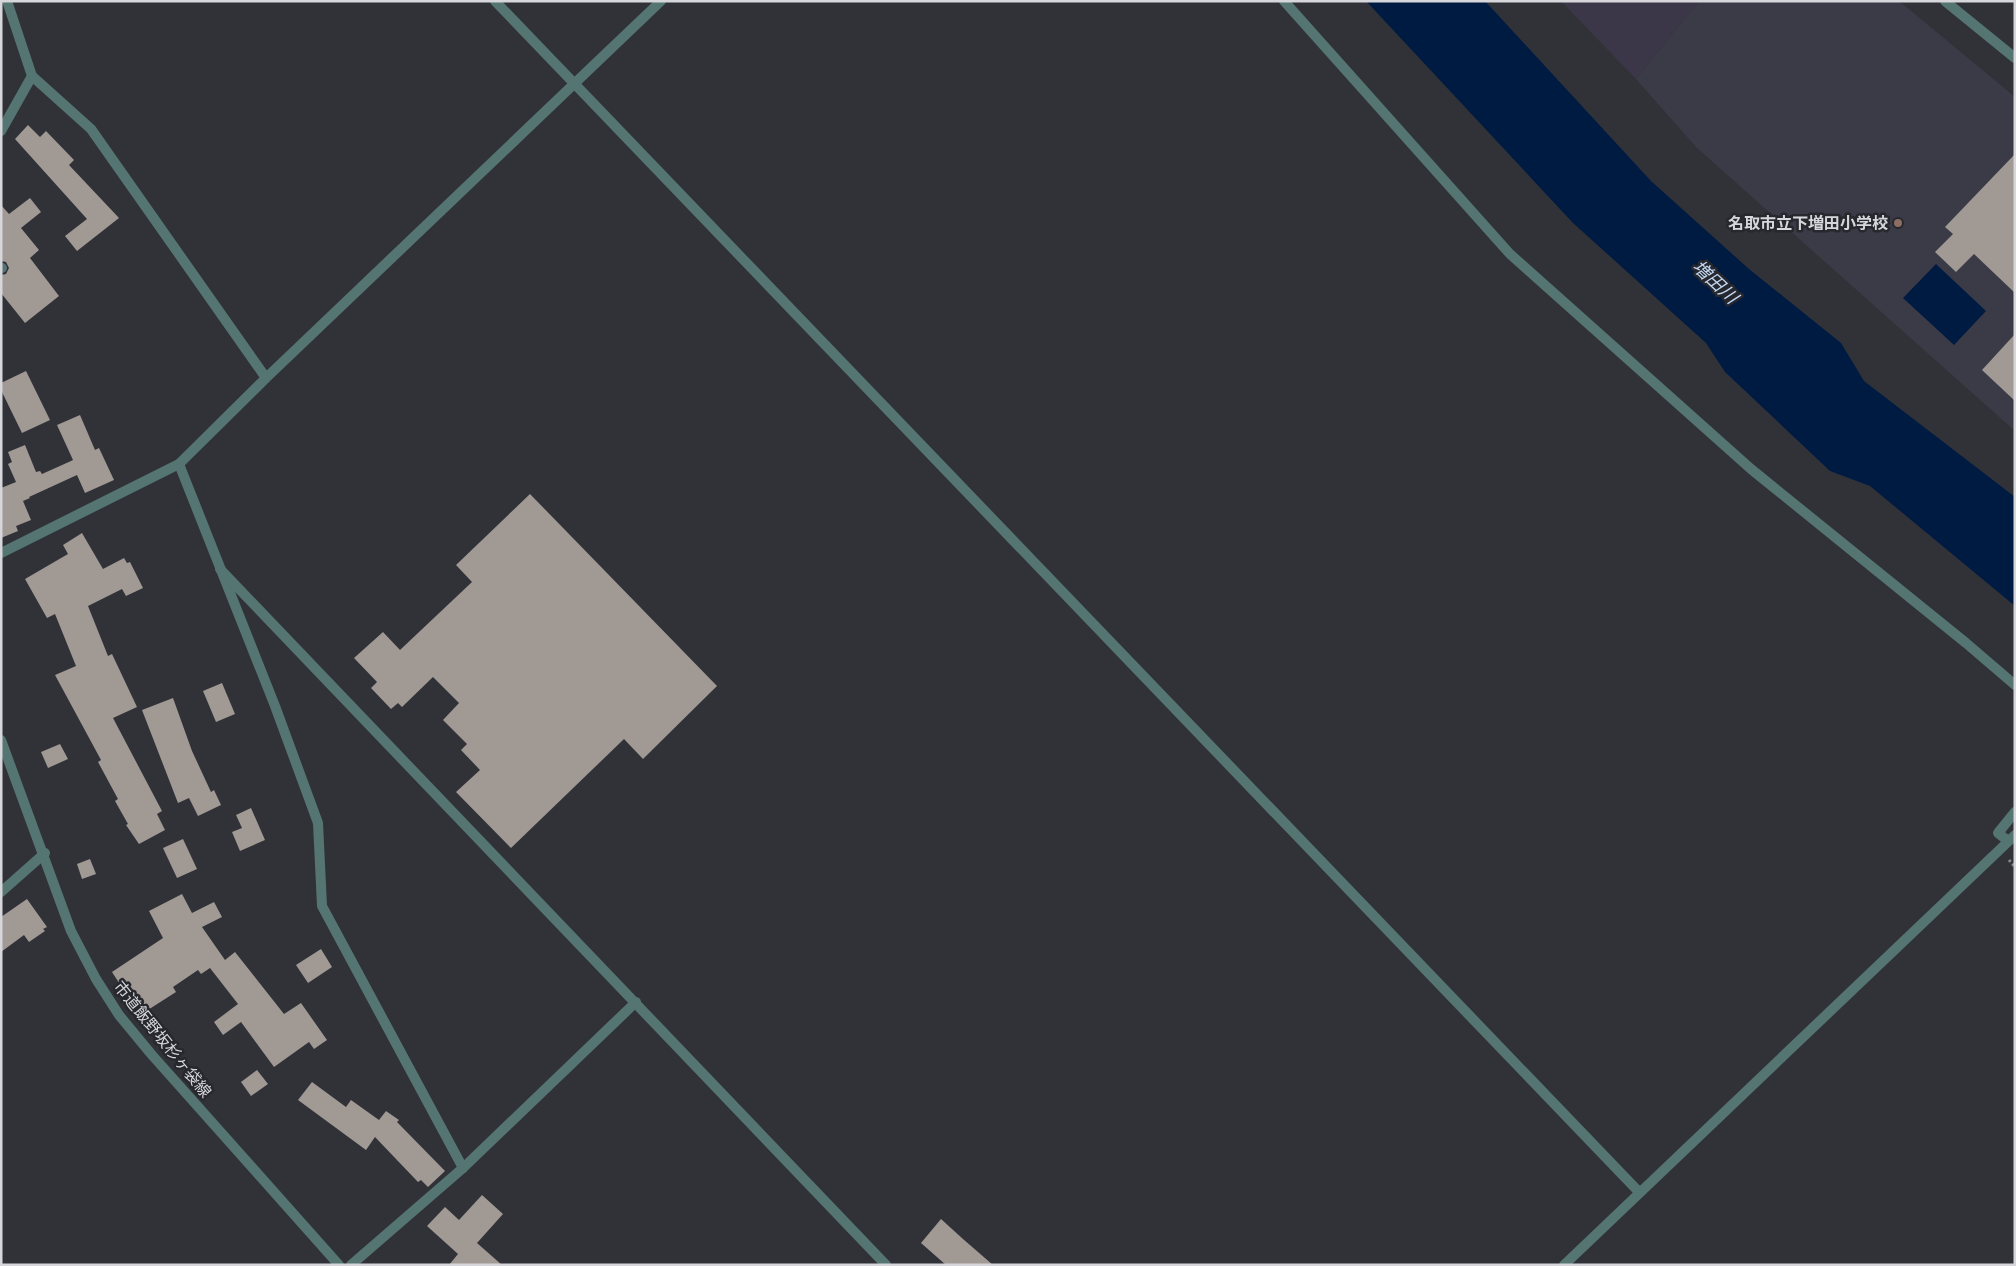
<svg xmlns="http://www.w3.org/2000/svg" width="2016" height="1266" font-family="'DM Sans','Noto Sans JP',sans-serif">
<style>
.commercial{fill:#3c3748}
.built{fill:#3a3b47}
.water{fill:#001b42}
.building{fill:#a09994}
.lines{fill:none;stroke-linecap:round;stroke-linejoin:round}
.path{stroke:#86868c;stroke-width:3;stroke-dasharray:2.5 2.5;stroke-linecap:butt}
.minor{stroke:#557573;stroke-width:10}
.tertiary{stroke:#557573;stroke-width:10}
.education-dot{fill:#8d6e63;stroke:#27282e;stroke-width:2}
.labels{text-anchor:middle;stroke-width:5;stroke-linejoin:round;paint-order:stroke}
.poi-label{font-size:16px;font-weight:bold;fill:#d6d6db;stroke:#27282e;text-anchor:end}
.street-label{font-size:16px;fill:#d6d6db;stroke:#27282e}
.water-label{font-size:18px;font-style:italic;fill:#c2d8f4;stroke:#27282e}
</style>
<rect width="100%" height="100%" fill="#313238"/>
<!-- commercial -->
<path class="commercial" d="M1561 1H1699L1636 79Z"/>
<!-- built -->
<path class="built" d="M1699 1H1899L2015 97V431L1696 147 1636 79Z"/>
<!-- water -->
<g class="water">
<path d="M1366 1H1485L1651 181 1749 269 1841 343 1864 381 2015 497V606L1870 486 1830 471 1725 372 1706 343 1573 223Z"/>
<path d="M1936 264 1986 311 1954 345 1903 298Z"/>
</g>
<!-- building -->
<g class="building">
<path d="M28 125 40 137 46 131 74 160 69 165 119 218 77 251 65 236 87 219 15 139Z"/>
<path d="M2015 154V293L1974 254 1956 272 1935 252 1953 234 1945 227Z"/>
<path d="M30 198 41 212 21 228 39 250 30 258 59 296 25 323 1 293V275L6 274 9 268 6 262 1 261V205L9 214Z"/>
<path d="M2015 334V401L1982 370Z"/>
<path d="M26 371 50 420 22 433 1 390V383Z"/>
<path d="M80 415 95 450 99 448 114 480 85 493 77 475 29 497 30 498 23 501 31 520 16 526 18 531 1 538V488L16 482 8 464 12 462 8 452 25 445 36 472 40 471 42 474 71 461 73 460 57 425Z"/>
<path d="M530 494 717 686 643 759 624 739 511 848 456 792 480 770 461 750 467 744 443 720 459 703 433 677 402 707 398 703 391 709 371 688 377 682 354 658 383 632 400 650 472 582 456 565Z"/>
<path d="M82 533 103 569 124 558 127 563 130 562 143 588 126 596 122 589 88 606 108 656 112 654 137 707 113 718 162 811 157 814 165 830 139 844 126 825 128 824 115 801 118 799 98 762 101 760 55 675 76 666 55 614 47 618 25 579 68 554 63 545Z"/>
<path d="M222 683 235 714 216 722 203 691Z"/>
<path d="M173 698 192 751 211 792 214 790 221 805 198 816 189 798 178 803 142 710Z"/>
<path d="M60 744 68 759 48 768 41 752Z"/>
<path d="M251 808 265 840 240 851 232 832 242 828 236 815Z"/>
<path d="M183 839 197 869 177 878 163 848Z"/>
<path d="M90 859 96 874 82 879 77 864Z"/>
<path d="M182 894 192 913 214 902 222 917 202 927 225 960 235 952 284 1014 301 1003 327 1040 314 1049 309 1042 274 1067 241 1022 223 1035 214 1022 238 1004 210 968 201 974 198 970 173 987 176 992 140 1015 112 972 163 938 149 911Z"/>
<path d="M27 899 47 927 43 929 45 931 29 942 24 935 1 952V917Z"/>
<path d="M321 949 332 967 308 983 296 965Z"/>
<path d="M257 1070 268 1084 251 1096 241 1082Z"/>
<path d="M312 1082 346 1107 351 1100 379 1120 386 1111 399 1120 397 1122 445 1171 428 1187 421 1180 418 1182 375 1137 366 1150 298 1100Z"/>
<path d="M482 1195 503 1214 477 1243 502 1265H449L458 1254 427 1226 445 1207 459 1220Z"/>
<path d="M941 1219 963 1239 993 1265H946L921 1243Z"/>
</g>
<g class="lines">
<!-- path -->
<path class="path" d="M2009 860 2015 867"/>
<!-- minor -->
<g class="minor">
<path d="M7 1 32 76 91 129 266 378"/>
<path d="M495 1 1639 1192"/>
<path d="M1284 1 1510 254 1751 469 1966 643 2015 685"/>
<path d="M1 131 32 76"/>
<path d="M1 268H2"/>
<path d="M179 464 275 706 318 823 322 906 463 1168"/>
<path d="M1 553 179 464 266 378 661 1"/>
<path d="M220 569 886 1265"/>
<path d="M2007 840 1998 833 2015 812"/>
<path d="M351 1265 463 1168 636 1002"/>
</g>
<!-- tertiary -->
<g class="tertiary">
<path d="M1945 1 2015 58"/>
<path d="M1 740 71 931 96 979 119 1015 152 1055 339 1265"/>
<path d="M1 892 45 853"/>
<path d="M1564 1265 2015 835"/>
</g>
</g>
<!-- markers -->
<circle class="education-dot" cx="1898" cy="223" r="5"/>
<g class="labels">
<!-- poi labels -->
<g class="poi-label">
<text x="1888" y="229">名取市立下増田小学校</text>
</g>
<!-- street labels -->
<g class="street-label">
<text transform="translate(163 1039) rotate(51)" y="6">市道飯野坂杉ヶ袋線</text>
</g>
<!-- water labels -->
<g class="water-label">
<text transform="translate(1715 282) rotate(43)" y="6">増田川</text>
</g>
</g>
<!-- border -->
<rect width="2016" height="1266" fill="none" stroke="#d6d6db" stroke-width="5"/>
</svg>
